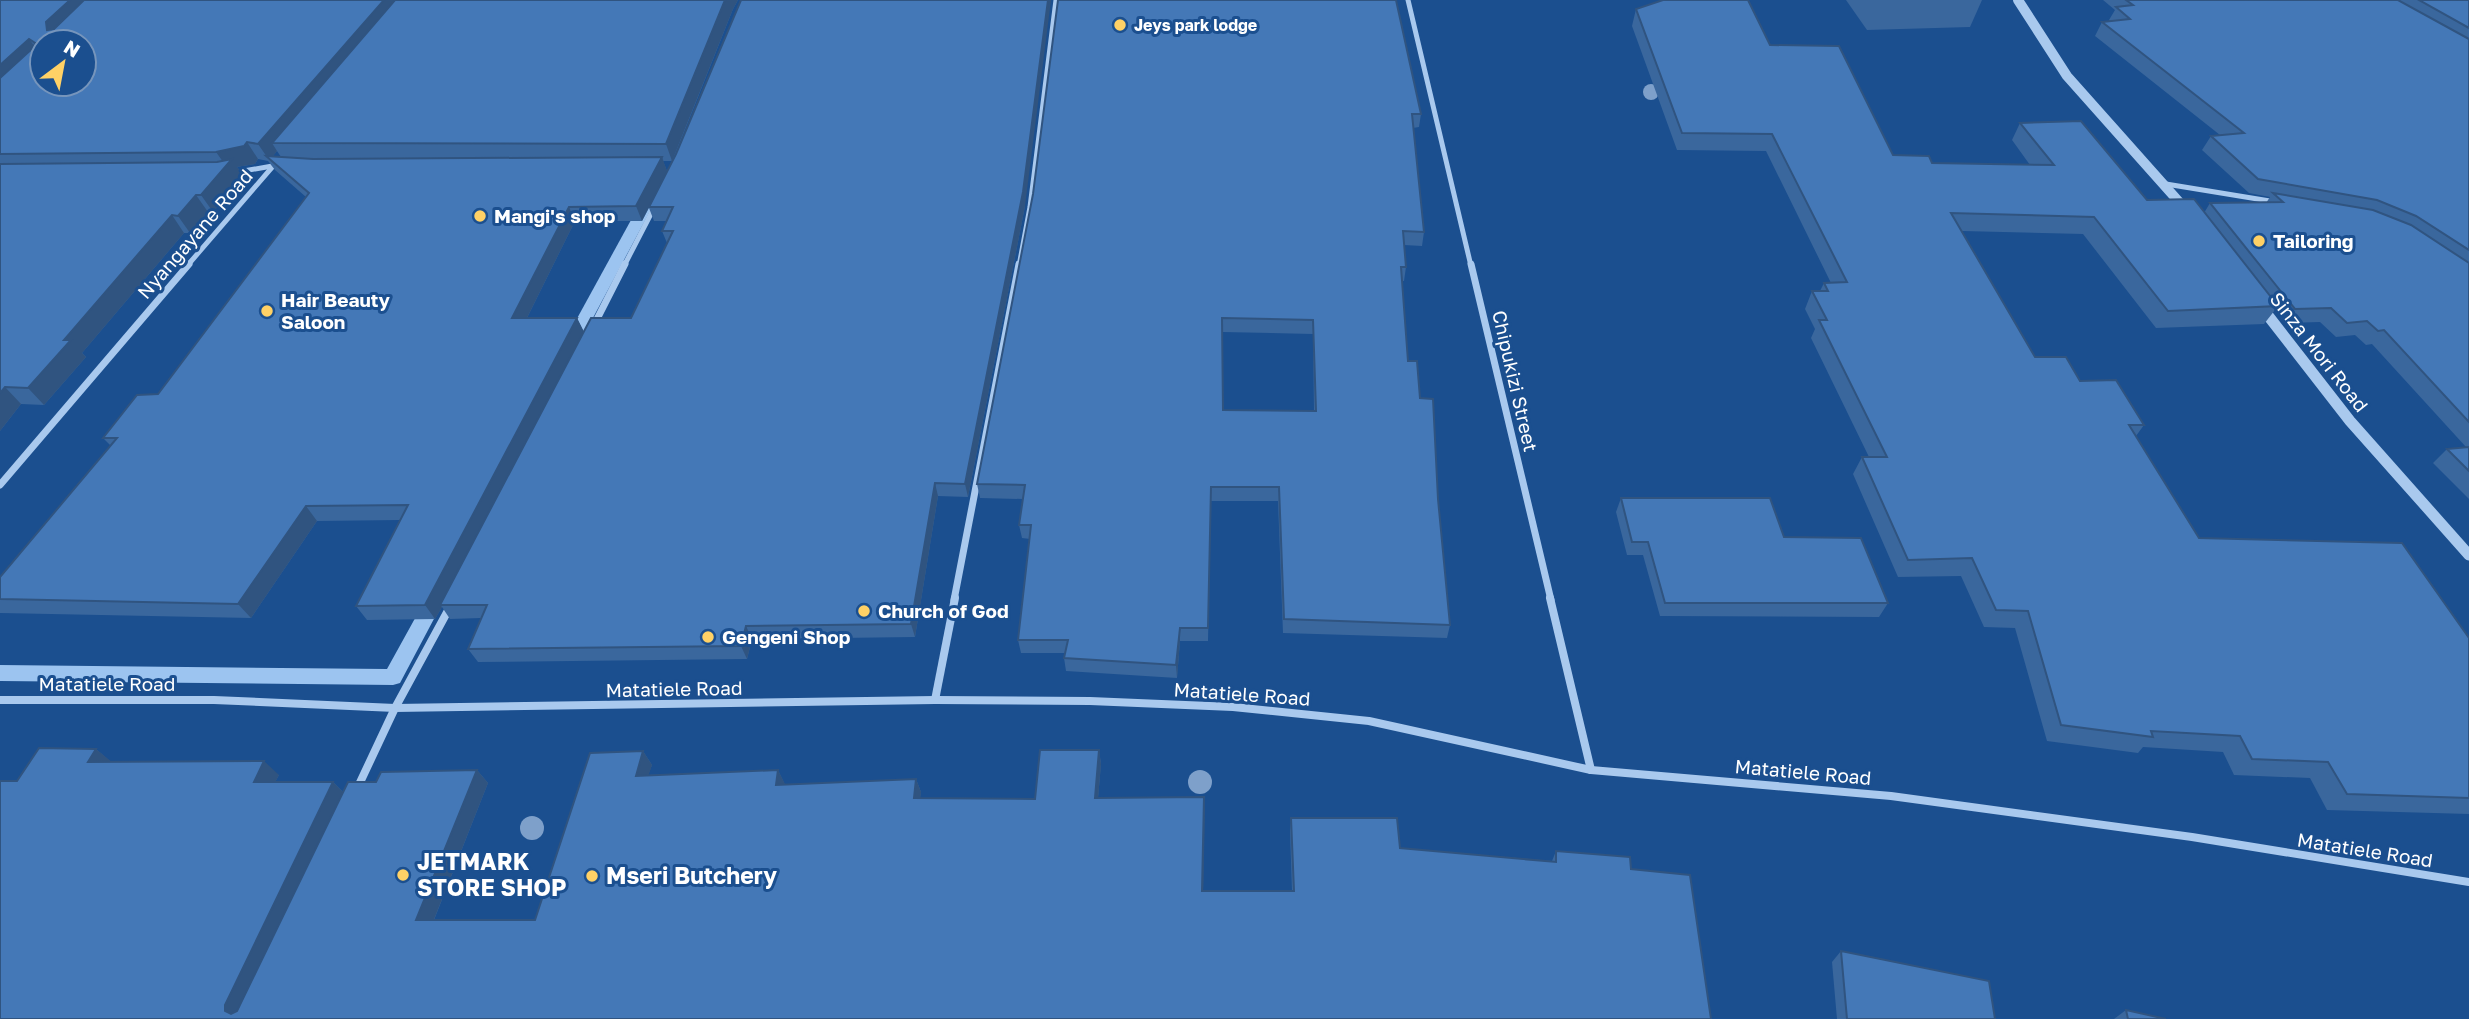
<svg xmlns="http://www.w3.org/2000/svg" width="2469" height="1019" font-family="'Golos Text',sans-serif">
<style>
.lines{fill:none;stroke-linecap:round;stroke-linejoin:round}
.stream{fill:#9cc4f0;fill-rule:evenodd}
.minor-far2{stroke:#a9c9ee;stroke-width:5}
.minor-far1{stroke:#a9c9ee;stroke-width:7}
.minor{stroke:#a9c9ee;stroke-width:8}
.tertiary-far1{stroke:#a9c9ee;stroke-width:10}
.tertiary{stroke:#a9c9ee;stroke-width:11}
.tree{fill:#7ea0ca}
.wall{fill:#3a679d;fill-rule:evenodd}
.shaded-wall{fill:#305480}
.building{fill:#4478b7;stroke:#305480;stroke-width:2;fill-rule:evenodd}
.poi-dot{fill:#ffd166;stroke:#1b4f8f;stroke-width:2.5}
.labels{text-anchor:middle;stroke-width:6;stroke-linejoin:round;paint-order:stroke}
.far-poi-label{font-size:16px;font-weight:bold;fill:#fff;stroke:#1b4f8f;text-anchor:start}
.poi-label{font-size:19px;font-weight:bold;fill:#fff;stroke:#1b4f8f;text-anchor:start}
.street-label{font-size:19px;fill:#fff;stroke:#1b4f8f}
.near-poi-label{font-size:23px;font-weight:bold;fill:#fff;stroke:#1b4f8f;text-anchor:start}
</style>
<rect width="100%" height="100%" fill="#1b4f8f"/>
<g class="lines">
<!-- stream -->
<g class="stream">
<path d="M649 196 656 200 579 344 571 349 565 348 563 344 642 200Z"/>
<path d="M436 591 443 593 445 598 400 683 393 685 0 681V665L387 669 429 593Z"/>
</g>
<!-- minor-far2 -->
<g class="minor-far2">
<path d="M1408 0 1471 266"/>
<path d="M232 173 278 165"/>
<path d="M2166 184 2276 202"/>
<path d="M187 266 274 165"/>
<path d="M624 266 655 206"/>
<path d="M1019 266 1030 207 1056 0"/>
</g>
<!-- minor-far1 -->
<g class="minor-far1">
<path d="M1471 264 1551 600"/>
<path d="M593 327 625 264"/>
<path d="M0 485 189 264"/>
<path d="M954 600 1019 264"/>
</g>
<!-- minor -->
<g class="minor">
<path d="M1550 598 1591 770"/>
<path d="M0 700H214L395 708 935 700 1090 701 1233 707 1369 721 1591 770 1891 796 2192 837 2469 882"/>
<path d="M935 700 955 598"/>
<path d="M356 791 395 708 451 605"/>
</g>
<!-- tertiary-far1 -->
<path class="tertiary-far1" d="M2018 0 2067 76 2188 212"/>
<!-- tertiary -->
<path class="tertiary" d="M2259 304 2350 421 2469 555"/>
</g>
<!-- trees -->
<g class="tree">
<circle cx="1651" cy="92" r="8"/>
<circle cx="1200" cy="782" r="12"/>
<circle cx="532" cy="828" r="12"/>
</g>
<!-- wall -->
<g class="wall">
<path d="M0 0H738L733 9 673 160 1025 206 968 497 938 496 915 637 752 639 747 659 478 662 468 649 481 618 450 619 442 607 435 619 367 620 356 606 400 520 317 521 251 618 0 613V577L111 446 103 438 158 394 306 197 275 170 268 161 258 159 255 164 237 167 244 176 213 212H208L190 233H184L82 353 86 357 44 405 21 404 0 431ZM277 151 281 157H272ZM663 161H672L667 171ZM649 208 654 221H667L662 231 667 243 631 318 584 332 577 318H527L575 221H642Z"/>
<path d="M1058 0 1421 114 1419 127 1413 128 1424 232 1422 246 1404 245 1406 267 1404 281H1402L1408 361 1420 398 1438 499 1450 625 1447 638 1283 633 1278 501H1211L1208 641H1180L1177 678 1066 671 1064 658 1065 653H1021L1018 640 1030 539 1022 538 1019 525 1023 499 980 498 977 484 1033 194ZM1222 332 1313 334 1314 411 1223 410Z"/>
<path d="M1846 0H1982L1970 27 1867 30Z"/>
<path d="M2103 0H2469V499L2433 463 2447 449 2466 447 2372 344 2366 345 2355 335 2336 337 2320 322 2285 323 2275 310 2264 324 2156 328 2083 234 1962 231 2035 357 2080 381 2144 425 2136 436 2199 538 2469 638V814L2327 810 2310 778 2234 775 2223 752 2143 747 2138 753 2047 741 2015 628 1984 627 1961 576 1898 577 1853 474 1862 457H1869L1811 338 1815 329 1805 309 1812 291H1820L1824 283H1831L1766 151 1677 150 1632 26 1636 9 1770 45 1893 155 1932 163 2030 165 2012 140 2020 123 2147 200 2204 213 2210 203H2266L2270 197 2249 193 2202 150 2211 136 2220 135 2095 36 2102 22 2110 21 2109 20 2115 10Z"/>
<path d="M1621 498 1784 537 1888 603 1879 617 1660 616 1643 555H1627L1616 512Z"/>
<path d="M96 749 111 762 279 775 275 782H333L343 792 376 782 477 770 488 783 434 920H535L643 751 652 765 648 775 778 770 785 785 916 779 921 792 920 798 1035 799 1099 750 1101 764 1098 798 1204 797 1203 891H1292L1290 831 1291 818 1400 848 1552 861 1556 851 1630 857 0 1019 17 781Z"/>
<path d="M1841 951 1995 1019H1837L1832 962Z"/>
<path d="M2126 1010 2166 1019H2114Z"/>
</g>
<!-- shaded-wall -->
<g class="shaded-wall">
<path d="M70 0H99L58 38 47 30 46 22Z"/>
<path d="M384 0H406L272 143 277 151 270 160 267 157 258 144Z"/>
<path d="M725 0H738L733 9 672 161 666 144Z"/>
<path d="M1048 0H1051L1025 206 968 497 965 484Z"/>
<path d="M29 39 42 56 0 93V65Z"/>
<path d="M247 142 258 159 255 164 237 167 244 176 213 212 201 195 226 166 216 152Z"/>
<path d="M662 157 667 171 642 221 636 206Z"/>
<path d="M196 195 208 212 190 233 178 216Z"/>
<path d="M569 207 575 221 520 332 512 318Z"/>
<path d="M172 215 184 233 82 353 86 357 44 405 28 388 64 340Z"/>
<path d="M577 318 584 332 440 605 442 607 435 619 425 605Z"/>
<path d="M5 387 21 404 0 431V393Z"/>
<path d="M935 483 938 496 915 637 911 624Z"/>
<path d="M306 506 317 521 251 618 238 604Z"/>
<path d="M746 626 752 639 747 659 741 646Z"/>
<path d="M1180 628V641L1177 678 1176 665Z"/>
<path d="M96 749 113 763 88 762Z"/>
<path d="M1099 750 1101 764 1097 811 1095 798Z"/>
<path d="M643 751 652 765 644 789 636 776Z"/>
<path d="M264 761 279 775 268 796 254 782Z"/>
<path d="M477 770 488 783 429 932 416 920Z"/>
<path d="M778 770 785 784 783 798 776 785Z"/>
<path d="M916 779 921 792 919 811 914 798Z"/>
<path d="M333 782 346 795 238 1019 225 1011V1005Z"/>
<path d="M1204 797 1205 810 1203 903 1202 891Z"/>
</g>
<!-- building -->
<g class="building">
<path d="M0 0H70L46 22 47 30 54 29 84 0H384L258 144 247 142 244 146 216 152 0 154V78L33 48 35 43 29 39 0 65ZM42 42H84V84H42Z"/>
<path d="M395 0H725L666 144 272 143Z"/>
<path d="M741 0H1048L1023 192 965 484 935 483 911 624 746 626 741 646 468 649 487 605H440L591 318H631L673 231H662L673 207H649L676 154Z"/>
<path d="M1058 0H1396L1421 114H1412L1424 232 1403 231 1406 267H1401L1408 361H1417L1420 398 1433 399 1438 499 1450 625 1284 619 1279 487H1211L1208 628H1180L1176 665 1064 658 1068 640H1018L1031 525H1019L1025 485 977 484 1033 194ZM1222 318 1313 320 1316 411 1223 410Z"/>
<path d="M1663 0H1748L1770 45 1839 46 1893 155 1929 156 1932 163 2054 165 2020 123 2081 121 2147 200 2194 199 2278 306 2168 311 2094 217 1951 213 2035 357H2066L2080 381 2116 380 2144 425H2129L2199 538 2402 543 2469 638V798L2347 794 2328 762 2252 759 2240 736 2151 731 2153 737 2061 725 2028 611 1996 610 1972 558 1908 560 1862 457H1887L1819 320H1827L1812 291H1828L1824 283 1847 282 1772 134 1682 133 1636 9Z"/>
<path d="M2126 0H2398L2469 39V250L2416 216 2377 200 2258 179 2211 136 2244 133 2102 22 2130 19 2116 7 2133 5Z"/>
<path d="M2419 0H2469V28Z"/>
<path d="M266 156 313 159 662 157 636 206 569 207 512 318H577L425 605 356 606 408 505 306 506 238 604 0 599V577L117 438H103L137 395 158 394 309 193Z"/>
<path d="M232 159 201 195H196L178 216 172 215 64 340H71L28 388 5 387 0 393V164L217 162Z"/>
<path d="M2273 193 2373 210 2411 225 2469 263V422L2384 330 2378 331 2367 321 2347 323 2331 308 2295 309 2210 203 2283 202Z"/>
<path d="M2469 447V471L2447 449Z"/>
<path d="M1621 498H1770L1784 537 1861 538 1888 603H1665L1648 542H1632Z"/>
<path d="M39 748 96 749 88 762 264 761 254 782H333L225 1005V1011L231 1014 237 1011 348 782H376L381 772 477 770 416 920H535L590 753 643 751 636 776 778 770 776 785 916 779 914 798 1035 799 1040 750H1099L1095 798 1204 797 1202 891H1294L1291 818H1397L1400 848 1556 862V851L1630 857 1631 869 1690 875 1711 1019H0V781H17Z"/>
<path d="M1841 951 1989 981 1995 1019H1847Z"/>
<path d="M2126 1010 2166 1019H2128Z"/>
</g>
<!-- markers -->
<g class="poi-dot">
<circle cx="1120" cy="25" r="7"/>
<circle cx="480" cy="216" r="7"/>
<circle cx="2259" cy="241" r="7"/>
<circle cx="267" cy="311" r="7"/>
<circle cx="864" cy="611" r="7"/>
<circle cx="708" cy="637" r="7"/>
<circle cx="403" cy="875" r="7"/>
<circle cx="592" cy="876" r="7"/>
</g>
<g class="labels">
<!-- far-poi labels -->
<g class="far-poi-label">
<text x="1134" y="31">Jeys park lodge</text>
</g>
<!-- poi labels -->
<g class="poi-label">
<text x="494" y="223">Mangi's shop</text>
<text x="2273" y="248">Tailoring</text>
<text x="281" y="307">Hair Beauty<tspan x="281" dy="22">Saloon</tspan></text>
<text x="878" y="618">Church of God</text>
<text x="722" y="644">Gengeni Shop</text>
</g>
<!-- street labels -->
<g class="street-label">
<text transform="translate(195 234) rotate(-49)" y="7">Nyangayane Road</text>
<text transform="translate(2319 352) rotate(52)" y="7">Sinza Mori Road</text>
<text transform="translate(1515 381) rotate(77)" y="7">Chipukizi Street</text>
<text x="107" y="691">Matatiele Road</text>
<text transform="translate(674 689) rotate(-1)" y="7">Matatiele Road</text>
<text transform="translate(1242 694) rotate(4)" y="7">Matatiele Road</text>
<text transform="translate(1803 772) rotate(5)" y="7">Matatiele Road</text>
<text transform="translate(2365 850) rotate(9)" y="7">Matatiele Road</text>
</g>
<!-- near-poi labels -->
<g class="near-poi-label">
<text x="417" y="870">JETMARK<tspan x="417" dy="26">STORE SHOP</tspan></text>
<text x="606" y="884">Mseri Butchery</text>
</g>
</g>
<!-- north arrow -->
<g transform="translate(63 63) rotate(32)"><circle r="33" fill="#1b4f8f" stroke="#7695bc" stroke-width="2"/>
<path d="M0-5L12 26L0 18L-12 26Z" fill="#ffd166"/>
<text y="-10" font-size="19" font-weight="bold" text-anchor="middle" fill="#ffffff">N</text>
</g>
</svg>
